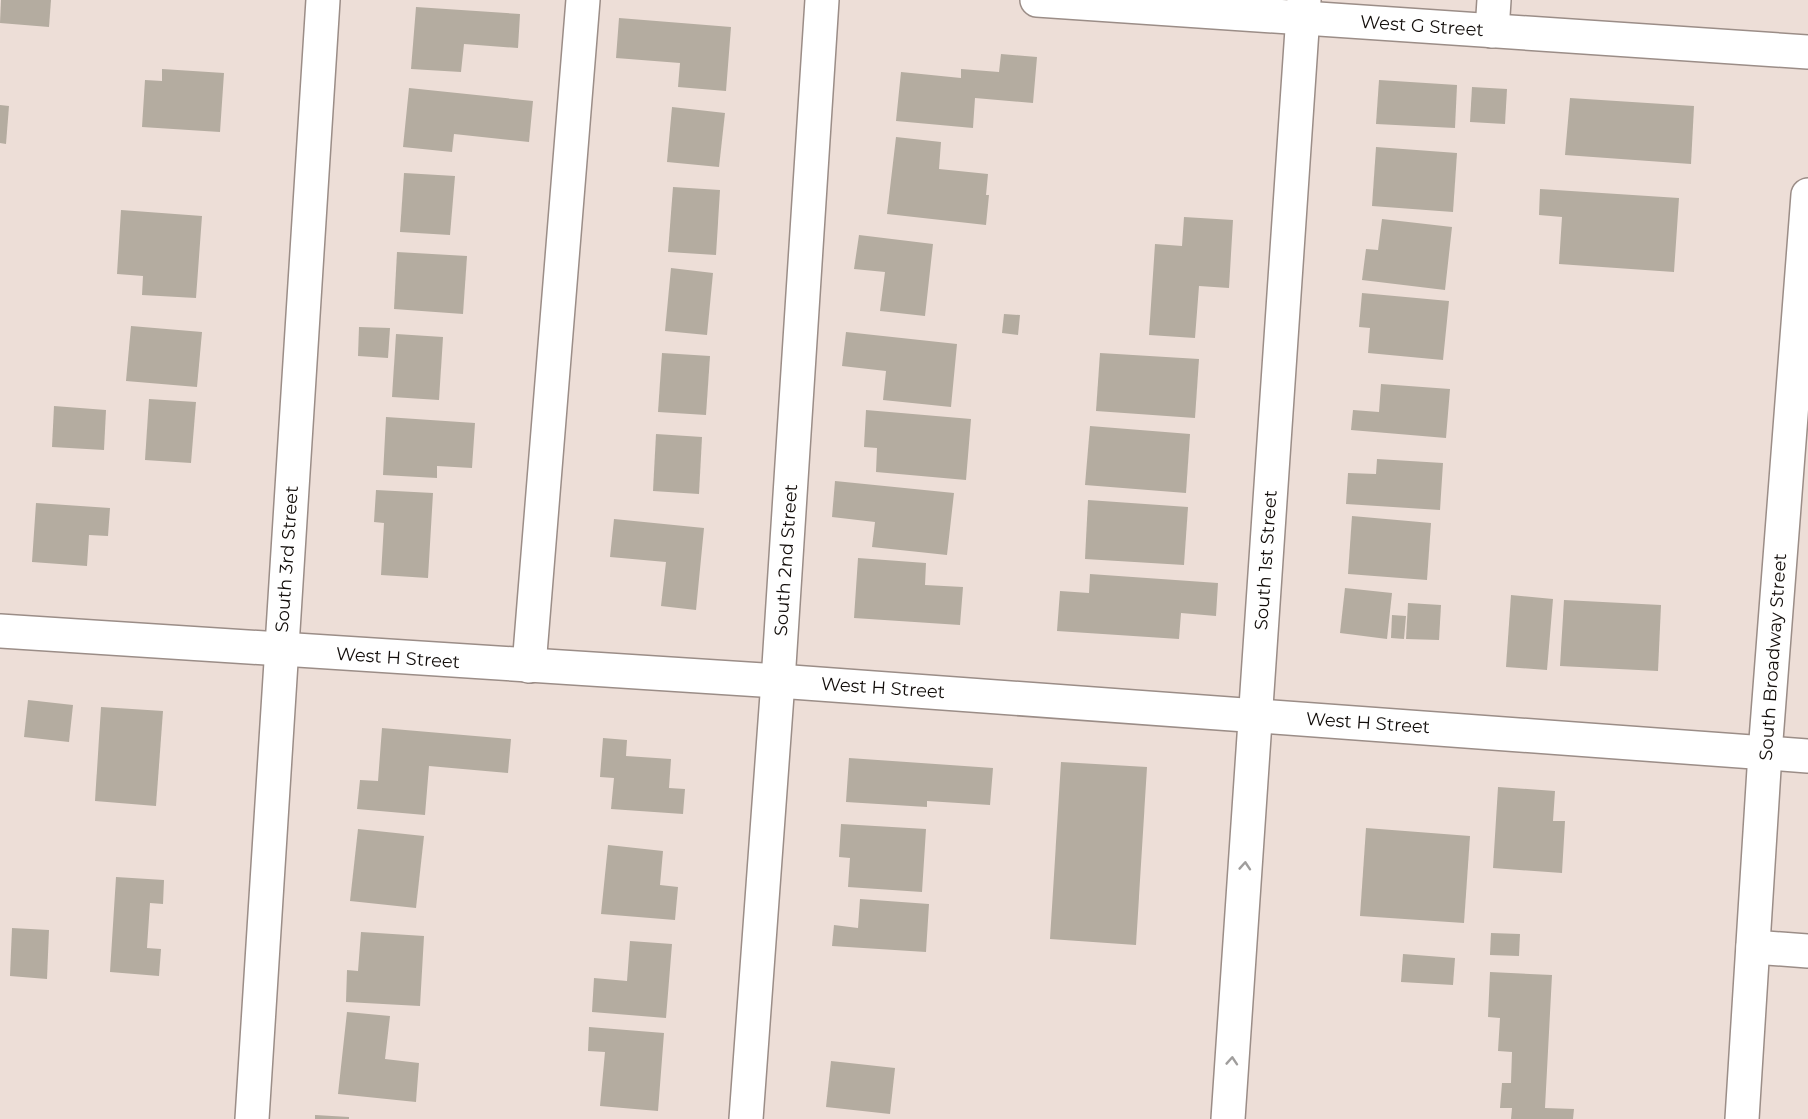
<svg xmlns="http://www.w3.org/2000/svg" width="1808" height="1119" font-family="Montserrat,sans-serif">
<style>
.building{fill:#b4aca0}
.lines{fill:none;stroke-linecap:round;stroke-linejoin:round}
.minor-casing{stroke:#9b8d87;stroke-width:36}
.major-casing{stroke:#9b8d87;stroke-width:36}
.minor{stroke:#fff;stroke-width:33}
.major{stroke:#fff;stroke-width:33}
.oneway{stroke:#a09e9d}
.labels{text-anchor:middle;stroke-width:4.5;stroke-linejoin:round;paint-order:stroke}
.street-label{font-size:18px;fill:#120d0a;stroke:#fff}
</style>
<rect width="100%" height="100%" fill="#edded7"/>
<!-- building -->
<g class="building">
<path d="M1 0H51L49 27 0 23Z"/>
<path d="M416 7 520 14 518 48 464 44 461 72 411 69Z"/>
<path d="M619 18 731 27 726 91 678 87 680 63 616 58Z"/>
<path d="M1001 54 1037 57 1033 103 975 98 973 128 896 121 901 72 961 78V69L999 72Z"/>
<path d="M162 69 224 73 220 132 142 127 145 80 162 81Z"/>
<path d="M1379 80 1457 85 1455 128 1376 124Z"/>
<path d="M1472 87 1507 89 1505 124 1470 122Z"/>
<path d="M409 88 533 101 529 142 454 134 452 152 403 147Z"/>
<path d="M1570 98 1694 106 1691 164 1565 155Z"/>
<path d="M0 105 9 106 6 144 0 143Z"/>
<path d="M672 107 725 113 719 167 667 162Z"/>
<path d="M896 137 941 142 939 169 988 174 986 195H989L986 225 887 214Z"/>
<path d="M1376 147 1457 153 1453 212 1372 206Z"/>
<path d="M404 173 455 176 450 235 400 232Z"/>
<path d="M673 187 720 190 716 255 668 252Z"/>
<path d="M1540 189 1679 198 1674 272 1559 264 1562 217 1539 215Z"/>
<path d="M121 210 202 216 196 298 142 295 143 276 117 274Z"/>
<path d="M1184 217 1233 220 1229 288 1199 286 1195 338 1149 335 1155 244 1182 246Z"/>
<path d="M1382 219 1452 227 1445 290 1362 280 1366 249 1378 250Z"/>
<path d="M859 235 933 244 925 316 880 311 885 272 854 269Z"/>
<path d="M397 252 467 256 463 314 394 309Z"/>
<path d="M671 268 713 273 707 335 665 331Z"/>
<path d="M1362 293 1449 301 1443 360 1368 353 1370 328 1359 327Z"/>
<path d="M1004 314 1020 315 1018 335 1002 333Z"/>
<path d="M131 326 202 332 197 387 126 381Z"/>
<path d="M359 327 390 328 388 358 358 356Z"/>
<path d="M846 332 957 344 951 407 883 400 886 371 842 366Z"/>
<path d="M396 334 443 337 439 400 392 397Z"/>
<path d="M662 353 710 356 706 415 658 412Z"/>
<path d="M1100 353 1199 359 1195 418 1096 411Z"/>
<path d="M1381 384 1450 389 1446 438 1351 430 1353 410 1379 412Z"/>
<path d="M149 399 196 402 191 463 145 460Z"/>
<path d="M54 406 106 410 104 450 52 447Z"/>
<path d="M866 410 971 419 966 480 876 472 877 448 864 447Z"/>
<path d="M386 417 475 423 472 468 437 466V478L383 475Z"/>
<path d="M1090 426 1190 434 1186 493 1085 485Z"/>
<path d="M656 434 702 437 699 494 653 491Z"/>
<path d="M1377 459 1443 463 1440 510 1346 504 1348 473 1376 474Z"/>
<path d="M835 481 954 493 947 555 872 547 875 522 832 517Z"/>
<path d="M376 490 433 493 428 578 381 575 384 523 374 522Z"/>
<path d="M1088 500 1188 507 1184 565 1085 559Z"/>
<path d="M36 503 110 508 108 536 89 535 87 566 32 562Z"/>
<path d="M1352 516 1431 523 1427 580 1348 574Z"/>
<path d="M614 519 704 528 696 610 661 606 666 562 610 557Z"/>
<path d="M858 558 926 563 925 585 963 587 960 625 854 618Z"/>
<path d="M1090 574 1218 583 1216 616 1181 613 1179 639 1057 631 1060 591 1089 593Z"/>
<path d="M1345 588 1392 593 1387 639 1340 633Z"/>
<path d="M1511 595 1553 599 1547 670 1506 667Z"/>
<path d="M1564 600 1661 605 1658 671 1560 666Z"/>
<path d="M1408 603 1441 605 1439 640 1406 639Z"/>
<path d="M1392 615 1406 616 1404 639 1391 638Z"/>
<path d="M28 700 73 705 69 742 24 737Z"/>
<path d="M101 707 163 711 156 806 95 801Z"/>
<path d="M382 728 511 739 508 773 429 766 425 815 357 809 360 780 378 781Z"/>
<path d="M603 738 627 740 626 756 671 759 669 788 685 789 683 814 611 809 614 778 600 777Z"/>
<path d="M849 758 993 768 990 805 927 801V807L846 802Z"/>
<path d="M1061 762 1147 767 1136 945 1050 939Z"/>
<path d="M1498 787 1555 791 1553 821H1565L1562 873 1493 868Z"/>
<path d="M841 824 926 829 922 892 848 887 850 858 839 857Z"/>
<path d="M1366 828 1470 836 1464 923 1360 916Z"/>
<path d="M358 829 424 836 416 908 350 901Z"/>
<path d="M608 845 663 851 660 885 678 887 675 920 601 914Z"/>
<path d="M116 877 164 880 163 904 150 903 147 948 161 949 159 976 110 972Z"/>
<path d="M860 899 929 904 926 952 832 946 834 925 858 928Z"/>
<path d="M12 928 49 930 47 979 10 976Z"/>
<path d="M361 932 424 936 420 1006 346 1002 347 970 358 971Z"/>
<path d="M1491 933 1520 934 1519 956 1490 955Z"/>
<path d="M630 941 672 944 666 1018 592 1012 594 978 627 981Z"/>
<path d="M1403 954 1455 958 1453 985 1401 982Z"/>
<path d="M1490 972 1552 975 1545 1108 1574 1109 1573 1119H1511L1512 1108H1500L1502 1083H1511L1512 1052 1498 1051 1500 1018 1488 1017Z"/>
<path d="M347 1012 390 1016 385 1059 419 1063 416 1102 338 1094Z"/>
<path d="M589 1027 664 1033 658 1111 600 1106 605 1052 588 1051Z"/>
<path d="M831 1061 895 1068 890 1114 826 1107Z"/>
<path d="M315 1115 349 1117V1119H315Z"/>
</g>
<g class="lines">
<defs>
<g id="minor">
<path d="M1037 0 1808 52"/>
<path d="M1492 31 1494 0"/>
<path d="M0 631 778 681 1808 756"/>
<path d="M529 666 583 0"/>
<path d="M1753 947 1808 951"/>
<path d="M252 1119 323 0"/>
<path d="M746 1119 778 681 822 0"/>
<path d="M1228 1119 1304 0"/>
</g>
<path id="major" d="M1742 1119 1765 753 1808 195"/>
</defs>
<!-- minor casing -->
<use href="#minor" class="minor-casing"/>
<!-- major casing -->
<use href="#major" class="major-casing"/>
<!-- minor -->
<use href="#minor" class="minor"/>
<!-- major -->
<use href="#major" class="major"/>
</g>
<!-- one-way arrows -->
<defs><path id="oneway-chevron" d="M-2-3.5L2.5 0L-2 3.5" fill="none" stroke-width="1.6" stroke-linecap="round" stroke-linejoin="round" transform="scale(1.5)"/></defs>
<g class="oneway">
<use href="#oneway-chevron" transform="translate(1245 866) rotate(-86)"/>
<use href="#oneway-chevron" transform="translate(1232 1061) rotate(-86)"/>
</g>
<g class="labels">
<!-- street labels -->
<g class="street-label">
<text transform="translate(1422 26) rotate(4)" y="6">West G Street</text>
<text transform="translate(287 559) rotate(-86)" y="6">South 3rd Street</text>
<text transform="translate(786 560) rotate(-86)" y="6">South 2nd Street</text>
<text transform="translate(1266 560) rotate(-86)" y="6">South 1st Street</text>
<text transform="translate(1773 657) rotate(-86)" y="6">South Broadway Street</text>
<text transform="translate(398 658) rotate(4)" y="6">West H Street</text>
<text transform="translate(883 688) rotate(4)" y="6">West H Street</text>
<text transform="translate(1368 723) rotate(4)" y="6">West H Street</text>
</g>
</g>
</svg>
